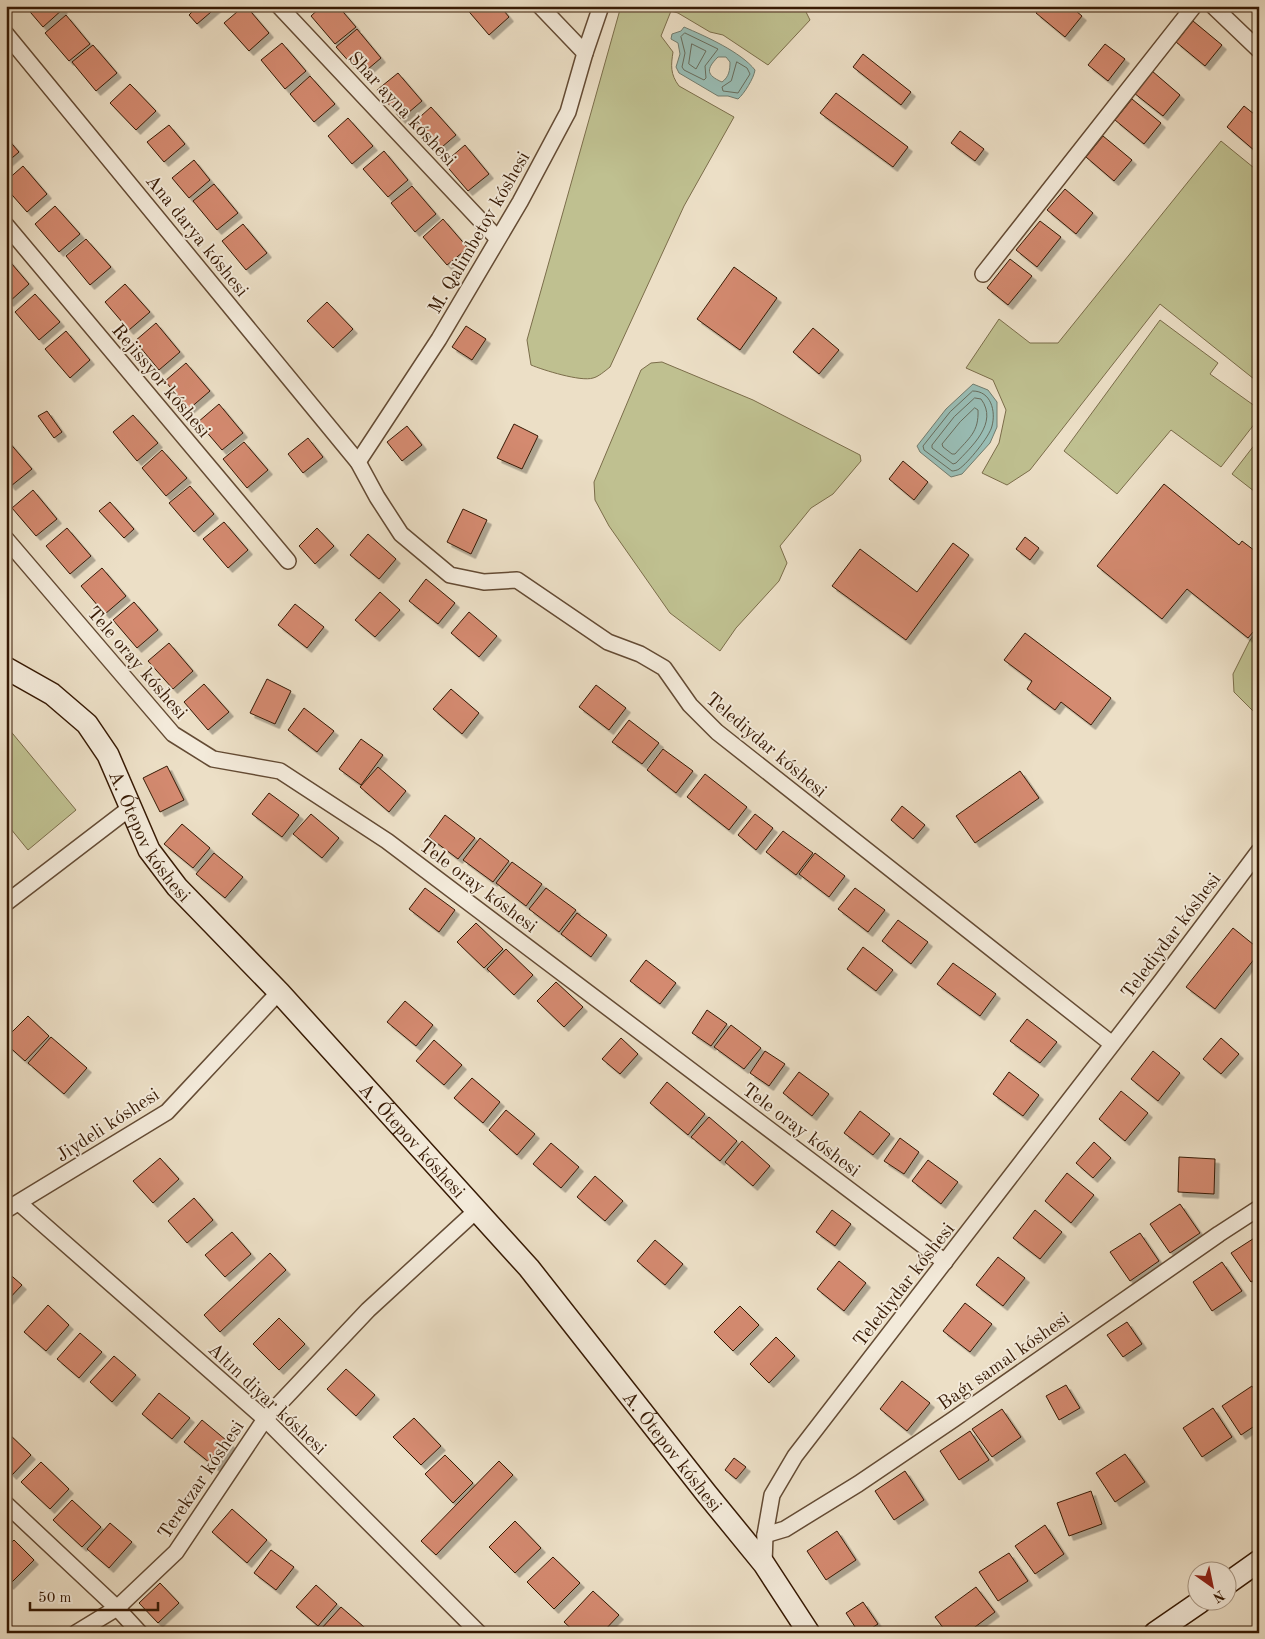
<svg xmlns="http://www.w3.org/2000/svg" width="1265" height="1639" font-family="'Old Standard TT',serif">
<style>
.green{fill:#bfc090;stroke:#7b6d4a}
.water{fill:#99bdb5;stroke:#727c6e;fill-rule:evenodd}
.lines{fill:none;stroke-linecap:round;stroke-linejoin:round}
.shore{stroke:#686c5c;stroke-width:1}
.building{fill:#d48a70;stroke:#371a04;filter:url(#shadow)}
.street-casing{stroke:#644b34;stroke-width:18}
.secondary-casing{stroke:#371a04;stroke-width:24}
.street{stroke:#f3eada;stroke-width:15}
.secondary{stroke:#f3eada;stroke-width:21}
.labels{text-anchor:middle;stroke-width:4;stroke-linejoin:round;paint-order:stroke}
.street-label{font-size:19px;fill:#371a04;stroke:#f3eada}
</style>
<defs>
<filter id="shadow"><feDropShadow dx="4.5" dy="4.5" stdDeviation="0" flood-color="#0004"/></filter>
</defs>
<rect width="100%" height="100%" fill="#ecdfc6"/>
<filter id="stains"><feTurbulence type="fractalNoise" baseFrequency=".004" numOctaves="4"/><feColorMatrix values="0 0 0 0 .2 0 0 0 0 .09 0 0 0 0 .02 0 0 0 .5 -.17"/></filter>
<radialGradient id="worn" r=".72"><stop offset=".6" stop-color="#630" stop-opacity="0"/><stop offset="1" stop-color="#630" stop-opacity=".3"/></radialGradient>
<!-- green -->
<g class="green">
<path d="M621 6H803L810 20 768 65 723 35 710 32 678 13 671 11 661 36 673 52C671 65 670 74 679 86L734 117 684 206 610 367C605 371 598 377 593 378 581 382 543 370 531 365L527 340Z"/>
<path d="M1221 141 1259 172V383L1160 304 1030 470 1007 485 982 473 999 443 1006 410 993 380 966 368 999 319 1030 343H1058Z"/>
<path d="M1160 320 1218 363 1210 374 1259 409V418L1221 467 1171 430 1117 494 1064 451Z"/>
<path d="M662 362 753 400 860 455 861 461 833 494 811 508 780 546 787 563 779 581 736 628 720 651 670 613 609 526 595 500 594 482 641 370 651 363Z"/>
<path d="M1259 439V495L1232 474Z"/>
<path d="M1259 629V717L1234 692 1233 674 1250 640Z"/>
<path d="M8 728 76 810 28 850 6 823V729Z"/>
</g>
<!-- water -->
<g class="water">
<path d="M684 27C705 36 741 52 755 70 754 78 744 94 738 99L728 96H718L679 73 676 67 680 54 678 43 671 39 672 34 681 31ZM718 57H726L730 62C730 70 729 77 722 82 706 75 706 69 718 57Z"/>
<path d="M973 384 988 390 997 402V427L990 443 962 474 951 477 920 452 917 446 946 409Z"/>
</g>
<g class="lines">
<!-- shore -->
<g class="shore">
<path d="M685 33 718 49 705 66 706 78 704 80 684 70 682 67 685 53 681 37Z"/>
<path d="M692 44 706 51 696 69 689 64Z"/>
<path d="M737 62 747 68 750 74 738 93 723 91 722 87 731 81Z"/>
<path d="M973 391C991 391 996 411 992 426 990 436 968 463 959 469 958 470 954 471 952 471L924 450 923 446 950 412Z"/>
<path d="M975 398 981 399C999 423 971 447 956 463L953 464 932 448V445L954 417Z"/>
<path d="M975 408 978 410C979 432 969 438 955 454H952L943 447 942 444 960 422Z"/>
</g>
</g>
<!-- building -->
<g class="building">
<path d="M25 6H61L63 9 43 27Z"/>
<path d="M198 6H218L197 24 189 15Z"/>
<path d="M244 6H246L269 33 249 51 224 23Z"/>
<path d="M322 6H338L356 27 335 44 311 16Z"/>
<path d="M500 6 509 17 489 35 465 7Z"/>
<path d="M1041 6H1070L1082 16 1065 37 1036 13Z"/>
<path d="M66 15 90 44 69 61 45 33Z"/>
<path d="M1193 21 1222 45 1205 66 1176 42Z"/>
<path d="M357 29 381 58 361 75 336 47Z"/>
<path d="M282 43 306 71 285 89 261 60Z"/>
<path d="M1105 44 1125 59 1108 81 1088 65Z"/>
<path d="M93 45 117 73 96 91 72 62Z"/>
<path d="M863 54 911 92 901 105 853 67Z"/>
<path d="M1152 71 1180 95 1163 116 1134 93Z"/>
<path d="M398 73 422 101 401 119 377 90Z"/>
<path d="M310 76 335 104 314 122 290 94Z"/>
<path d="M130 84 156 111 136 130 110 103Z"/>
<path d="M836 93 908 147 893 167 820 113Z"/>
<path d="M1132 99 1161 123 1144 144 1115 120Z"/>
<path d="M1244 106 1259 118V147L1255 151 1227 127Z"/>
<path d="M431 107 456 135 435 153 411 125Z"/>
<path d="M348 118 373 146 352 164 328 136Z"/>
<path d="M169 125 185 144 164 162 147 142Z"/>
<path d="M960 131 984 149 975 161 951 143Z"/>
<path d="M1103 136 1132 160 1114 181 1086 157Z"/>
<path d="M6 137 19 152 6 163Z"/>
<path d="M465 145 489 174 468 191 444 163Z"/>
<path d="M384 151 408 180 388 197 363 169Z"/>
<path d="M194 160 210 180 189 198 172 178Z"/>
<path d="M23 166 47 194 27 212 6 188V181Z"/>
<path d="M214 184 238 213 217 230 193 201Z"/>
<path d="M412 186 436 214 415 232 391 203Z"/>
<path d="M1065 189 1093 213 1076 234 1047 210Z"/>
<path d="M55 206 80 234 59 252 35 224Z"/>
<path d="M443 219 468 248 447 265 423 237Z"/>
<path d="M1040 221 1061 237 1037 267 1016 250Z"/>
<path d="M243 224 267 253 246 270 222 241Z"/>
<path d="M86 239 111 267 90 285 66 256Z"/>
<path d="M6 257 29 284 9 302 6 298Z"/>
<path d="M1010 259 1032 276 1008 305 987 288Z"/>
<path d="M734 267 777 298 740 350 697 319Z"/>
<path d="M125 284 150 312 129 330 105 302Z"/>
<path d="M35 294 60 322 39 340 15 312Z"/>
<path d="M327 302 353 329 333 348 307 321Z"/>
<path d="M156 323 180 352 159 370 135 341Z"/>
<path d="M466 326 486 339 472 360 452 347Z"/>
<path d="M813 328 839 350 819 374 793 352Z"/>
<path d="M66 331 90 360 70 378 45 349Z"/>
<path d="M186 363 210 391 189 409 165 381Z"/>
<path d="M219 404 243 433 222 450 198 422Z"/>
<path d="M47 411 62 432 54 438 38 416Z"/>
<path d="M133 415 158 443 137 461 113 432Z"/>
<path d="M514 424 538 436 522 469 497 458Z"/>
<path d="M407 426 422 445 402 461 387 442Z"/>
<path d="M308 438 323 457 303 473 288 454Z"/>
<path d="M8 441 32 469 11 486 6 480V442Z"/>
<path d="M244 442 268 470 247 488 223 459Z"/>
<path d="M162 450 187 478 166 496 142 468Z"/>
<path d="M903 461 928 482 914 500 889 479Z"/>
<path d="M1164 484 1239 545 1242 541 1259 554V625L1248 638 1187 589 1162 619 1097 566Z"/>
<path d="M190 486 214 514 194 532 169 503Z"/>
<path d="M33 490 57 519 36 536 12 508Z"/>
<path d="M110 502 134 529 124 538 99 511Z"/>
<path d="M463 509 487 520 471 554 447 542Z"/>
<path d="M224 522 248 550 228 568 203 539Z"/>
<path d="M67 528 91 556 70 574 46 546Z"/>
<path d="M317 528 334 546 315 564 299 546Z"/>
<path d="M368 534 396 559 379 579 350 555Z"/>
<path d="M1025 537 1039 548 1030 560 1016 549Z"/>
<path d="M953 543 969 555 906 640 832 586 860 549 917 592Z"/>
<path d="M102 568 126 596 105 614 81 586Z"/>
<path d="M426 579 455 603 438 624 409 601Z"/>
<path d="M380 592 400 610 375 637 355 620Z"/>
<path d="M134 602 158 630 137 648 113 620Z"/>
<path d="M295 604 324 627 307 648 278 625Z"/>
<path d="M469 612 497 636 479 657 451 633Z"/>
<path d="M1025 633 1111 698 1091 725 1061 702 1055 710 1027 689 1032 681 1004 660Z"/>
<path d="M169 643 193 671 173 689 148 661Z"/>
<path d="M267 679 291 691 275 724 250 713Z"/>
<path d="M204 684 229 712 208 730 184 702Z"/>
<path d="M596 685 626 708 609 730 579 707Z"/>
<path d="M451 689 479 713 462 734 433 709Z"/>
<path d="M304 708 334 731 317 752 288 730Z"/>
<path d="M629 720 659 743 642 764 612 742Z"/>
<path d="M361 739 383 755 361 785 339 769Z"/>
<path d="M663 749 693 771 676 793 647 770Z"/>
<path d="M167 766 184 800 160 812 143 778Z"/>
<path d="M378 767 406 791 389 812 360 787Z"/>
<path d="M1020 771 1039 798 975 843 956 816Z"/>
<path d="M705 774 747 807 729 830 687 797Z"/>
<path d="M269 793 299 815 282 837 252 814Z"/>
<path d="M902 806 925 825 913 839 891 820Z"/>
<path d="M311 814 339 838 322 858 293 834Z"/>
<path d="M755 814 773 828 756 850 738 835Z"/>
<path d="M445 815 475 838 458 859 429 837Z"/>
<path d="M182 824 210 848 193 868 164 844Z"/>
<path d="M783 831 813 853 796 875 766 852Z"/>
<path d="M480 838 509 861 493 882 463 860Z"/>
<path d="M214 853 243 877 225 898 196 874Z"/>
<path d="M815 853 845 876 829 897 799 874Z"/>
<path d="M512 862 542 884 526 906 496 883Z"/>
<path d="M425 888 455 910 439 932 409 909Z"/>
<path d="M546 888 576 910 559 932 529 909Z"/>
<path d="M855 888 885 910 868 932 838 909Z"/>
<path d="M577 913 607 935 591 957 561 934Z"/>
<path d="M898 920 928 942 911 964 882 941Z"/>
<path d="M476 923 503 949 484 968 457 942Z"/>
<path d="M1233 928 1259 949V953L1215 1009 1186 987Z"/>
<path d="M863 947 893 970 876 991 847 969Z"/>
<path d="M506 949 533 975 514 995 487 969Z"/>
<path d="M646 960 676 983 660 1004 630 981Z"/>
<path d="M953 963 996 994 980 1016 937 984Z"/>
<path d="M556 982 583 1007 564 1027 537 1001Z"/>
<path d="M405 1001 433 1025 416 1046 387 1022Z"/>
<path d="M707 1010 727 1024 711 1046 692 1033Z"/>
<path d="M28 1016 49 1036 25 1061 6 1044V1038Z"/>
<path d="M1027 1019 1057 1042 1040 1063 1010 1041Z"/>
<path d="M731 1025 761 1048 744 1069 714 1047Z"/>
<path d="M51 1037 87 1068 64 1094 28 1063Z"/>
<path d="M621 1038 638 1054 620 1074 602 1059Z"/>
<path d="M1221 1038 1239 1054 1221 1074 1203 1059Z"/>
<path d="M434 1040 462 1065 444 1085 416 1061Z"/>
<path d="M765 1051 785 1064 769 1086 750 1073Z"/>
<path d="M1153 1051 1180 1073 1158 1101 1131 1079Z"/>
<path d="M799 1072 829 1094 812 1116 783 1093Z"/>
<path d="M1009 1072 1039 1095 1023 1116 993 1094Z"/>
<path d="M472 1078 500 1102 483 1123 454 1098Z"/>
<path d="M667 1082 705 1114 688 1135 650 1103Z"/>
<path d="M1121 1091 1148 1113 1125 1141 1099 1119Z"/>
<path d="M506 1110 535 1134 517 1155 489 1130Z"/>
<path d="M860 1111 890 1134 873 1155 844 1133Z"/>
<path d="M709 1117 737 1141 720 1161 691 1137Z"/>
<path d="M900 1138 919 1152 904 1174 884 1161Z"/>
<path d="M742 1141 770 1166 753 1186 725 1162Z"/>
<path d="M1094 1142 1111 1158 1093 1178 1076 1163Z"/>
<path d="M551 1143 579 1167 561 1188 533 1164Z"/>
<path d="M1179 1157 1215 1159 1214 1194 1178 1192Z"/>
<path d="M160 1158 179 1179 153 1203 133 1181Z"/>
<path d="M928 1160 958 1182 941 1204 912 1181Z"/>
<path d="M1067 1173 1094 1195 1071 1223 1045 1201Z"/>
<path d="M595 1176 623 1201 605 1221 577 1197Z"/>
<path d="M194 1198 213 1220 187 1243 168 1221Z"/>
<path d="M1180 1204 1200 1233 1170 1253 1150 1224Z"/>
<path d="M832 1210 851 1224 835 1246 816 1232Z"/>
<path d="M1035 1210 1062 1232 1040 1259 1013 1238Z"/>
<path d="M232 1232 251 1254 225 1277 205 1255Z"/>
<path d="M1140 1233 1159 1261 1130 1281 1110 1252Z"/>
<path d="M1259 1235V1277L1251 1282 1231 1253Z"/>
<path d="M655 1240 683 1264 665 1285 637 1261Z"/>
<path d="M270 1253 286 1270 220 1332 204 1315Z"/>
<path d="M998 1257 1025 1278 1003 1306 976 1285Z"/>
<path d="M839 1261 866 1283 844 1311 817 1289Z"/>
<path d="M1222 1262 1242 1291 1212 1311 1193 1282Z"/>
<path d="M6 1271 22 1285 6 1302Z"/>
<path d="M965 1303 992 1324 970 1352 943 1331Z"/>
<path d="M48 1305 69 1325 46 1351 24 1332Z"/>
<path d="M740 1306 759 1325 733 1351 714 1332Z"/>
<path d="M279 1318 305 1344 279 1370 253 1344Z"/>
<path d="M1127 1322 1142 1344 1123 1357 1107 1335Z"/>
<path d="M80 1333 102 1352 79 1378 57 1359Z"/>
<path d="M776 1337 795 1356 769 1383 750 1364Z"/>
<path d="M114 1356 136 1375 112 1402 90 1382Z"/>
<path d="M346 1369 375 1395 356 1416 327 1389Z"/>
<path d="M902 1381 930 1403 907 1431 880 1409Z"/>
<path d="M1066 1385 1080 1408 1059 1420 1046 1396Z"/>
<path d="M1252 1386 1259 1397V1423L1241 1435 1222 1406Z"/>
<path d="M159 1393 190 1418 172 1439 142 1414Z"/>
<path d="M1213 1408 1232 1437 1202 1457 1183 1428Z"/>
<path d="M1002 1409 1021 1437 992 1457 972 1429Z"/>
<path d="M414 1418 441 1446 421 1465 393 1437Z"/>
<path d="M202 1420 232 1445 215 1467 184 1442Z"/>
<path d="M6 1431 31 1455 12 1475 6 1469Z"/>
<path d="M970 1431 989 1460 959 1480 940 1451Z"/>
<path d="M1125 1454 1145 1482 1115 1502 1096 1473Z"/>
<path d="M445 1455 473 1483 453 1503 425 1474Z"/>
<path d="M734 1458 746 1467 736 1479 725 1470Z"/>
<path d="M499 1461 513 1475 436 1555 421 1541Z"/>
<path d="M41 1462 69 1489 50 1509 21 1482Z"/>
<path d="M905 1471 924 1500 894 1520 875 1491Z"/>
<path d="M1091 1491 1102 1524 1069 1536 1057 1503Z"/>
<path d="M72 1500 101 1527 82 1547 53 1520Z"/>
<path d="M232 1509 267 1540 247 1563 212 1532Z"/>
<path d="M515 1521 541 1548 515 1573 489 1547Z"/>
<path d="M110 1523 132 1542 109 1568 87 1549Z"/>
<path d="M1045 1525 1064 1554 1035 1574 1015 1546Z"/>
<path d="M837 1531 856 1560 826 1580 807 1551Z"/>
<path d="M14 1540 34 1560 9 1585 6 1582V1548Z"/>
<path d="M271 1550 294 1567 276 1590 254 1573Z"/>
<path d="M1009 1553 1028 1581 998 1601 979 1572Z"/>
<path d="M553 1557 580 1583 554 1609 527 1582Z"/>
<path d="M160 1583 179 1603 158 1623 139 1603Z"/>
<path d="M316 1585 337 1604 318 1626 296 1607Z"/>
<path d="M976 1587 995 1612 967 1633H947L935 1617Z"/>
<path d="M593 1591 619 1615 602 1633H576L564 1622Z"/>
<path d="M863 1602 878 1624 864 1633H859L846 1613Z"/>
<path d="M341 1607 371 1633H325L321 1629Z"/>
</g>
<g class="lines">
<defs>
<g id="street">
<path d="M279 6 497 238"/>
<path d="M540 6 585 53"/>
<path d="M1213 6 1259 50"/>
<path d="M6 34 358 462 377 497 401 534 450 575 484 582 517 580 608 642 640 654 664 668 690 705 717 732 1112 1044"/>
<path d="M6 225 288 561"/>
<path d="M983 274 1194 6"/>
<path d="M358 462 439 339 520 202 568 112 585 53 601 6"/>
<path d="M6 539 173 734 213 759 280 771 387 841 945 1262"/>
<path d="M6 903 130 808"/>
<path d="M19 1203 265 1419 479 1633"/>
<path d="M6 1210 167 1112 279 992"/>
<path d="M6 1504 117 1608 140 1633"/>
<path d="M765 1535 785 1529 858 1484 954 1419 1219 1234 1259 1208"/>
<path d="M764 1564 765 1535 772 1495 795 1456 1162 980 1259 851"/>
<path d="M76 1633 117 1608 176 1552 265 1419 368 1310 477 1210"/>
</g>
<g id="secondary">
<path id="s1" d="M6 668 52 694 87 724 108 755 149 850 177 887 279 992 529 1268 706 1493 764 1564 809 1633"/>
<path d="M1228 1583 1259 1561"/>
<path d="M1155 1633 1200 1602"/>
</g>
</defs>
<!-- street casing -->
<use href="#street" class="street-casing"/>
<!-- secondary casing -->
<use href="#secondary" class="secondary-casing"/>
<!-- street -->
<use href="#street" class="street"/>
<!-- secondary -->
<use href="#secondary" class="secondary"/>
</g>
<g class="labels">
<!-- street labels -->
<g class="street-label">
<text transform="translate(403 108) rotate(47)" y="7">Shar ayna kóshesi</text>
<text transform="translate(478 232) rotate(-60)" y="7">M. Qalimbetov kóshesi</text>
<text transform="translate(198 235) rotate(51)" y="7">Ana darya kóshesi</text>
<text transform="translate(162 380) rotate(50)" y="7">Rejissyor kóshesi</text>
<text transform="translate(138 662) rotate(49)" y="7">Tele oray kóshesi</text>
<text transform="translate(767 744) rotate(40)" y="7">Telediydar kóshesi</text>
<text dy="7" stroke="none"><textPath href="#s1" startOffset="228">A. Ótepov kóshesi</textPath></text>
<text transform="translate(479 885) rotate(37)" y="7">Tele oray kóshesi</text>
<text transform="translate(1170 935) rotate(-53)" y="7">Telediydar kóshesi</text>
<text transform="translate(107 1124) rotate(-33)" y="7">Jiydeli kóshesi</text>
<text transform="translate(802 1129) rotate(37)" y="7">Tele oray kóshesi</text>
<text dy="7" stroke="none"><textPath href="#s1" startOffset="632">A. Ótepov kóshesi</textPath></text>
<text transform="translate(903 1284) rotate(-52)" y="7">Telediydar kóshesi</text>
<text transform="translate(1003 1360) rotate(-35)" y="7">Baǵı samal kóshesi</text>
<text transform="translate(268 1398) rotate(43)" y="7">Altın diyar kóshesi</text>
<text dy="7" stroke="none"><textPath href="#s1" startOffset="1038">A. Ótepov kóshesi</textPath></text>
<text transform="translate(200 1479) rotate(-56)" y="7">Terekzar kóshesi</text>
</g>
</g>
<!-- margin -->
<rect width="1265" height="1639" fill="none" stroke="#ecdfc6" stroke-width="25"/>
<rect x="8" y="8" width="1250" height="1624" fill="none" stroke="#371a04" stroke-width="2.5"/>
<rect x="12" y="12" width="1240" height="1614" fill="none" stroke="#371a04"/>
<!-- north arrow -->
<g transform="translate(1212 1586) rotate(147)"><circle r="24" fill="#f3eada" stroke="#a89784"/>
<path d="M0-4L9 19L0 12L-9 19Z" fill="#8f2418"/>
<text y="-8" font-size="14" font-weight="bold" text-anchor="middle" fill="#371a04">N</text>
</g>
<!-- scale -->
<path d="M30 1602v8h128v-8" fill="none" stroke="#371a04" stroke-width="2.5"/>
<text x="38" y="1602" font-size="15" fill="#371a04" stroke="#f3eada" stroke-width="4" paint-order="stroke">50 m</text>
<rect width="100%" height="100%" filter="url(#stains)"/>
<rect width="100%" height="100%" fill="url(#worn)"/>
</svg>
